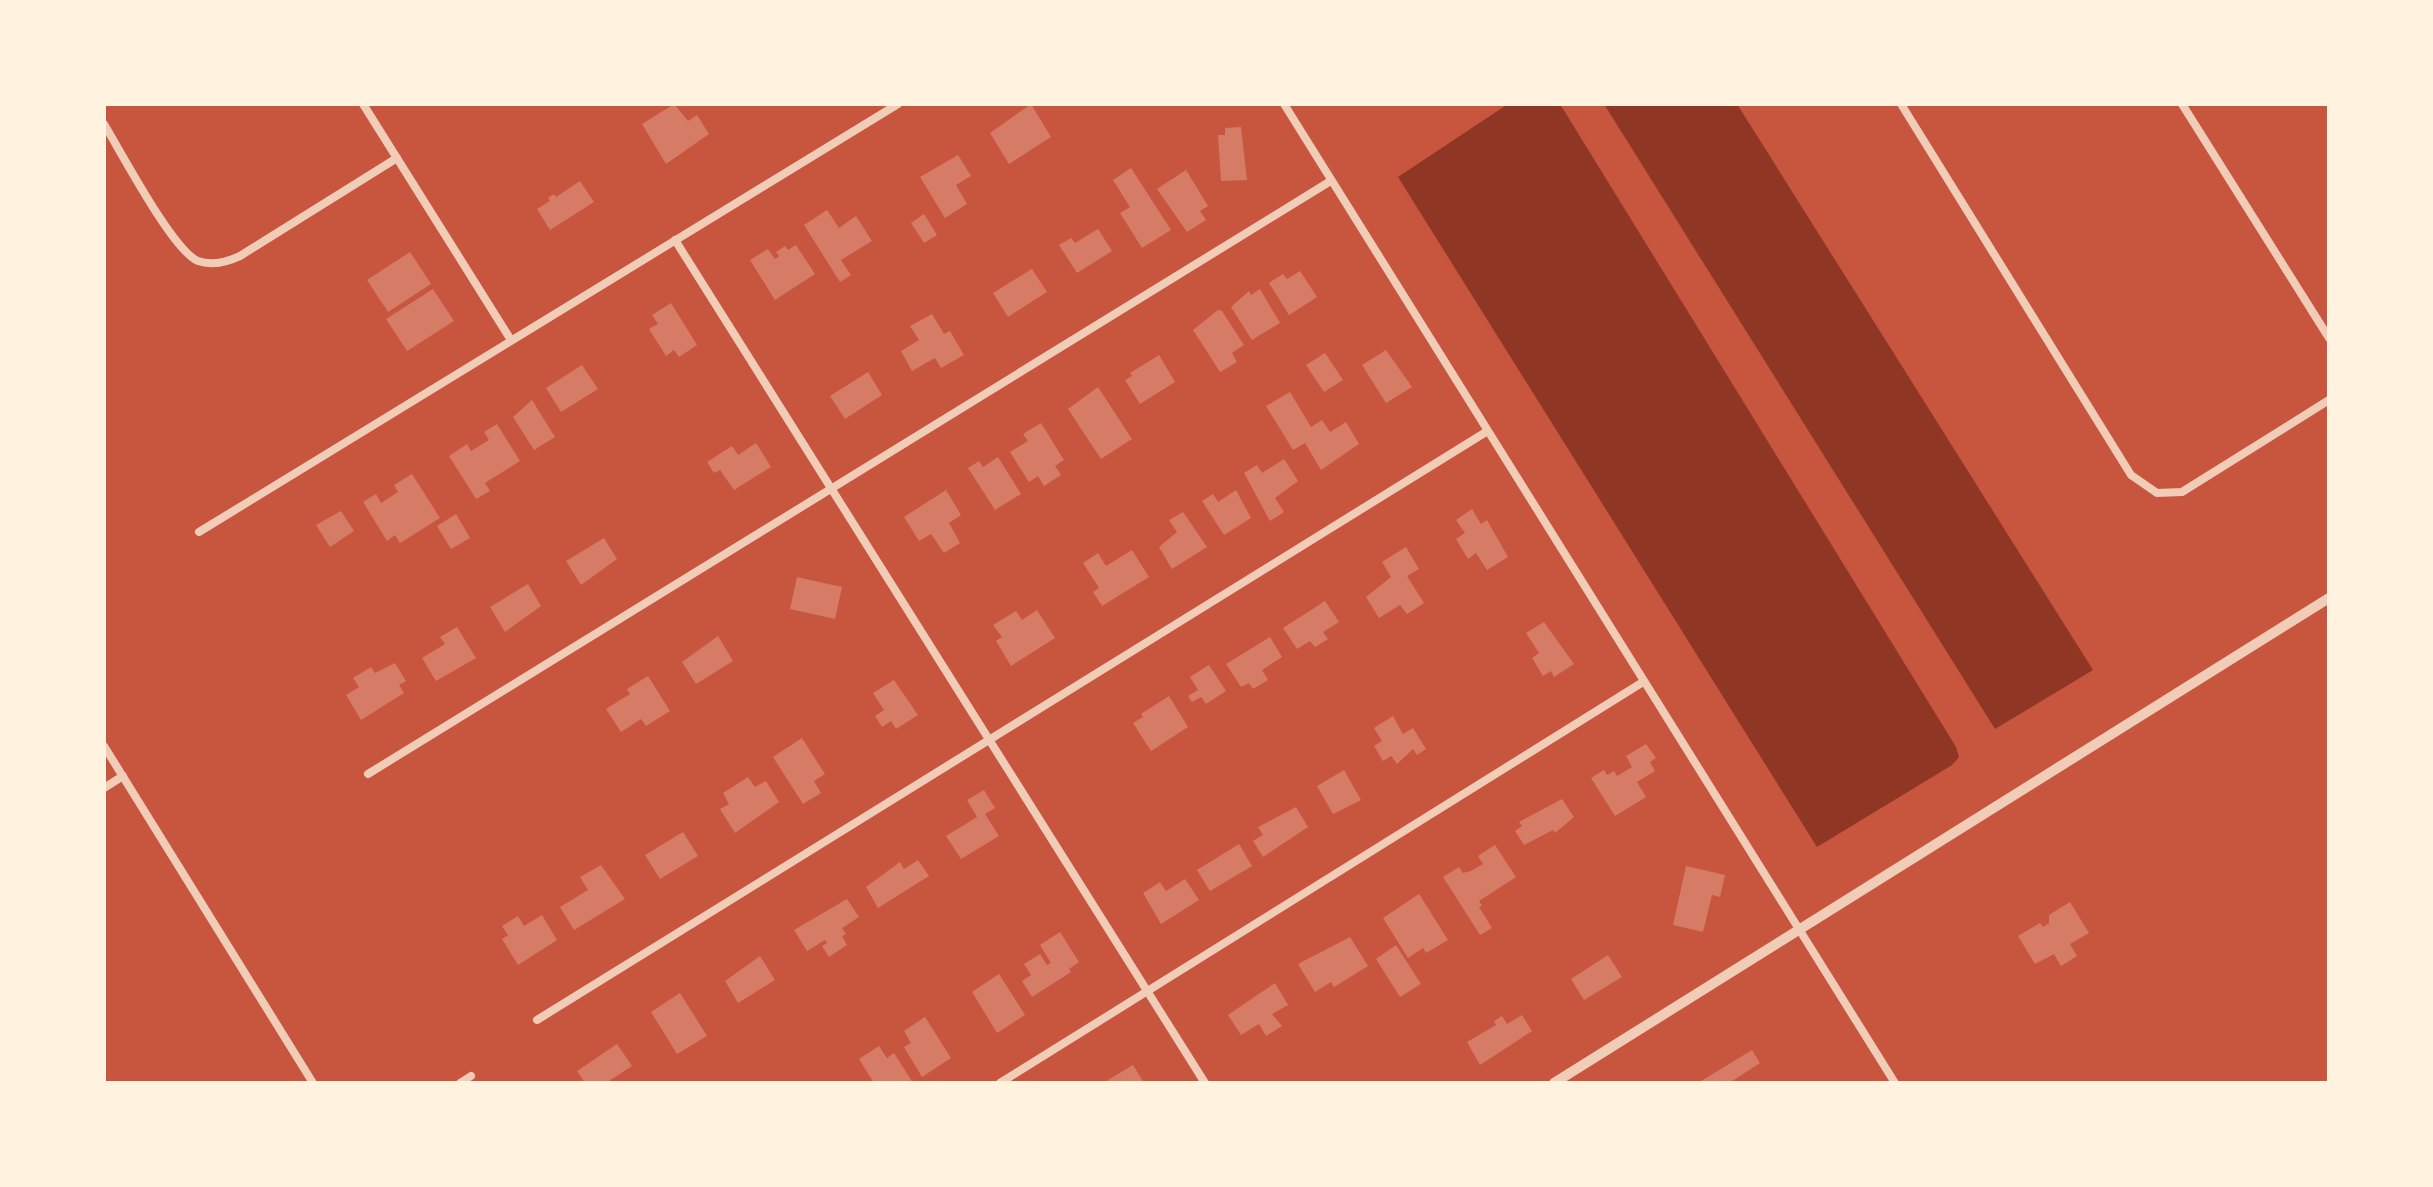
<svg xmlns="http://www.w3.org/2000/svg" width="2433" height="1187" font-family="'Noto Sans',sans-serif">
<style>
.water{fill:#8f3625}
.building{fill:#d67c66}
.lines{fill:none;stroke-linecap:round;stroke-linejoin:round}
.minor{stroke:#f1ccb7;stroke-width:8}
.tertiary{stroke:#f1ccb7;stroke-width:10}
</style>
<rect width="100%" height="100%" fill="#c8553d"/>
<!-- water -->
<g class="water">
<path d="M1508 104H1560L1956 747 1959 757 1952 765 1817 847 1398 177Z"/>
<path d="M1604 104H1737L2093 670 1995 729Z"/>
</g>
<!-- building -->
<g class="building">
<path d="M674 104 688 121 697 115 709 134 666 164 642 124Z"/>
<path d="M1031 104 1051 137 1009 164 990 133Z"/>
<path d="M1241 127 1247 180 1221 181 1218 135H1225V128Z"/>
<path d="M958 155 971 176 956 185 967 204 945 218 920 177Z"/>
<path d="M1131 168 1171 230 1142 248 1120 213 1130 207 1113 180Z"/>
<path d="M1186 170 1208 206 1200 211 1206 220 1187 232 1157 189Z"/>
<path d="M580 181 594 202 550 230 537 209 550 201 548 198 554 194 556 197Z"/>
<path d="M827 210 839 228 856 216 872 241 841 260 851 275 840 282 804 225Z"/>
<path d="M924 214 937 235 924 243 911 223Z"/>
<path d="M1098 229 1112 251 1077 273 1059 245 1071 238 1075 243Z"/>
<path d="M796 245 815 274 775 300 750 260 768 249 775 259 779 256 776 252 785 246 788 250Z"/>
<path d="M410 252 431 284 388 312 367 280Z"/>
<path d="M1032 269 1047 292 1008 317 993 293Z"/>
<path d="M1300 271 1317 297 1289 315 1269 283 1283 274 1287 279Z"/>
<path d="M433 289 454 321 407 351 386 319Z"/>
<path d="M1260 289 1280 323 1252 340 1231 307 1249 291 1251 295Z"/>
<path d="M671 303 697 345 679 357 674 350 666 356 649 329 658 324 652 315Z"/>
<path d="M1218 310 1222 311 1244 345 1232 353 1237 362 1220 372 1193 330Z"/>
<path d="M932 314 944 334 950 331 964 355 941 368 935 358 912 371 901 351 919 340 910 326Z"/>
<path d="M1386 350 1412 387 1386 403 1362 365Z"/>
<path d="M1325 353 1343 380 1324 392 1306 365Z"/>
<path d="M1159 355 1175 382 1140 404 1125 380 1132 376 1130 373Z"/>
<path d="M582 365 598 389 561 412 546 388Z"/>
<path d="M868 372 882 395 845 419 830 396Z"/>
<path d="M1098 387 1132 439 1101 459 1068 409Z"/>
<path d="M1290 392 1311 427 1322 420 1330 432 1346 422 1359 444 1321 470 1305 443 1293 450 1266 406Z"/>
<path d="M532 400 555 437 534 450 513 417Z"/>
<path d="M1041 423 1064 460 1055 466 1061 475 1044 486 1038 476 1029 482 1010 452 1028 441 1023 434Z"/>
<path d="M497 424 520 461 485 483 490 491 476 499 449 456 467 444 471 451 489 440 484 432Z"/>
<path d="M756 443 771 467 734 490 720 470 714 473 707 462 732 446 738 455Z"/>
<path d="M998 457 1021 494 995 510 968 468 979 461 983 467Z"/>
<path d="M1284 459 1298 481 1275 498 1284 512 1270 521 1244 473 1257 465 1262 473Z"/>
<path d="M412 474 440 518 400 543 395 535 387 541 363 502 376 494 381 503 398 492 394 485Z"/>
<path d="M946 490 961 515 949 523 960 543 944 553 931 534 919 541 904 517Z"/>
<path d="M1236 490 1251 518 1224 535 1202 501 1213 494 1218 502Z"/>
<path d="M1472 509 1481 524 1487 520 1508 557 1487 570 1476 553 1468 559 1456 539 1465 533 1456 520Z"/>
<path d="M341 511 354 531 330 547 316 525Z"/>
<path d="M1183 512 1207 547 1172 569 1159 547 1177 532 1169 520Z"/>
<path d="M456 514 470 538 451 549 437 526Z"/>
<path d="M604 538 617 559 581 585 566 561Z"/>
<path d="M1406 547 1419 569 1407 576 1424 603 1407 614 1400 605 1379 618 1366 597 1391 577 1382 562Z"/>
<path d="M1132 550 1149 577 1102 606 1093 592 1099 588 1083 563 1098 553 1106 566Z"/>
<path d="M797 577 842 587 835 619 790 609Z"/>
<path d="M528 584 541 606 505 632 490 607Z"/>
<path d="M1325 601 1339 622 1323 632 1328 639 1315 647 1310 641 1297 649 1283 628Z"/>
<path d="M1037 610 1055 638 1011 666 996 641 1002 637 993 625 1016 611 1022 620Z"/>
<path d="M1544 622 1574 664 1554 677 1551 671 1543 676 1532 658 1539 653 1526 633Z"/>
<path d="M457 627 476 658 436 681 422 658 445 644 440 637Z"/>
<path d="M718 636 733 661 696 684 682 662Z"/>
<path d="M1270 637 1282 657 1262 670 1268 680 1253 689 1249 683 1241 687 1226 664Z"/>
<path d="M395 663 406 681 399 685 404 693 361 720 346 695 359 687 353 678 371 667 375 673Z"/>
<path d="M1209 665 1226 691 1206 704 1201 697 1192 702 1188 696 1198 690 1190 677Z"/>
<path d="M648 676 670 711 646 726 641 719 621 732 606 709 630 694 627 689Z"/>
<path d="M894 680 918 715 896 729 891 721 882 727 875 716 884 710 873 693Z"/>
<path d="M1169 696 1188 727 1151 751 1133 723 1143 717 1141 714Z"/>
<path d="M1393 716 1403 734 1413 728 1426 749 1417 755 1413 749 1397 764 1391 756 1383 761 1374 746 1382 741 1374 728Z"/>
<path d="M802 738 825 774 814 781 821 793 803 804 773 757Z"/>
<path d="M1646 744 1656 758 1650 762 1655 771 1637 782 1646 797 1615 816 1591 778 1604 770 1607 775 1614 771 1617 776 1632 767 1626 756Z"/>
<path d="M1344 770 1361 800 1333 814 1317 786Z"/>
<path d="M748 777 755 787 766 781 779 802 735 833 720 809 729 804 723 793Z"/>
<path d="M984 790 995 808 985 814 999 836 961 859 946 836 977 817 967 800Z"/>
<path d="M1562 799 1574 817 1555 833 1553 830 1524 845 1515 831 1522 826 1519 822Z"/>
<path d="M1296 807 1308 827 1263 857 1253 841 1263 835 1258 827Z"/>
<path d="M683 832 698 856 660 879 645 855Z"/>
<path d="M1239 844 1252 866 1210 891 1197 870Z"/>
<path d="M1495 845 1516 877 1479 901 1482 906 1479 907 1492 928 1480 935 1443 877 1459 867 1463 873 1471 871 1483 864 1478 856Z"/>
<path d="M918 860 929 876 878 908 866 887 900 862 904 869Z"/>
<path d="M601 865 625 899 574 930 560 907 588 890 580 877Z"/>
<path d="M1686 866 1725 875 1720 897 1712 895 1703 932 1673 925Z"/>
<path d="M1185 879 1199 900 1161 924 1143 893 1160 882 1166 891Z"/>
<path d="M1419 894 1448 940 1426 953 1423 948 1408 958 1383 918Z"/>
<path d="M847 899 859 917 842 928 846 934 842 936 847 945 829 957 822 946 827 943 825 940 807 951 794 930Z"/>
<path d="M2070 902 2089 933 2070 944 2077 956 2061 966 2054 954 2035 964 2018 936 2040 923 2043 927 2049 923V915Z"/>
<path d="M542 915 557 940 518 965 502 939 508 935 502 926 518 916 524 926Z"/>
<path d="M1060 932 1079 962 1069 969 1071 972 1032 997 1022 981 1031 975 1024 964 1040 954 1047 965 1051 963 1040 945Z"/>
<path d="M1350 937 1368 966 1334 987 1331 982 1315 992 1298 964Z"/>
<path d="M1396 945 1421 984 1400 997 1376 959Z"/>
<path d="M1608 955 1622 977 1584 1000 1571 979Z"/>
<path d="M760 956 775 980 738 1003 725 981Z"/>
<path d="M999 974 1025 1015 997 1033 972 992Z"/>
<path d="M1275 983 1288 1005 1272 1014 1282 1026 1266 1036 1259 1024 1241 1035 1228 1015Z"/>
<path d="M680 993 707 1036 677 1054 651 1012Z"/>
<path d="M1522 1015 1532 1031 1480 1065 1467 1042 1496 1025 1494 1021 1502 1016 1507 1024Z"/>
<path d="M925 1017 951 1058 922 1077 904 1047 911 1043 904 1031Z"/>
<path d="M617 1044 632 1066 606 1083H585L577 1071Z"/>
<path d="M879 1046 887 1058 894 1053 913 1083H874L859 1059Z"/>
<path d="M1752 1050 1760 1063 1729 1083H1698Z"/>
<path d="M1133 1065 1144 1083H1110L1108 1080Z"/>
</g>
<g class="lines">
<!-- minor -->
<g class="minor">
<path d="M363 104 511 340"/>
<path d="M1284 104 1895 1083"/>
<path d="M1901 104 2131 475 2157 493 2182 492 2329 400"/>
<path d="M2182 104 2329 338"/>
<path d="M104 124C121 152 173 251 198 261 212 266 227 262 240 256L397 158"/>
<path d="M675 240 1205 1083"/>
<path d="M199 532 898 104"/>
<path d="M104 746 313 1083"/>
<path d="M368 774 1329 182"/>
<path d="M104 788 123 776"/>
<path d="M537 1020 1486 432"/>
<path d="M460 1083 471 1076"/>
<path d="M1000 1083 1643 682"/>
</g>
<!-- tertiary -->
<path class="tertiary" d="M1554 1083 2329 598"/>
</g>
<!-- border -->
<rect width="2433" height="1187" fill="none" stroke="#fff3e0" stroke-width="212"/>
</svg>
